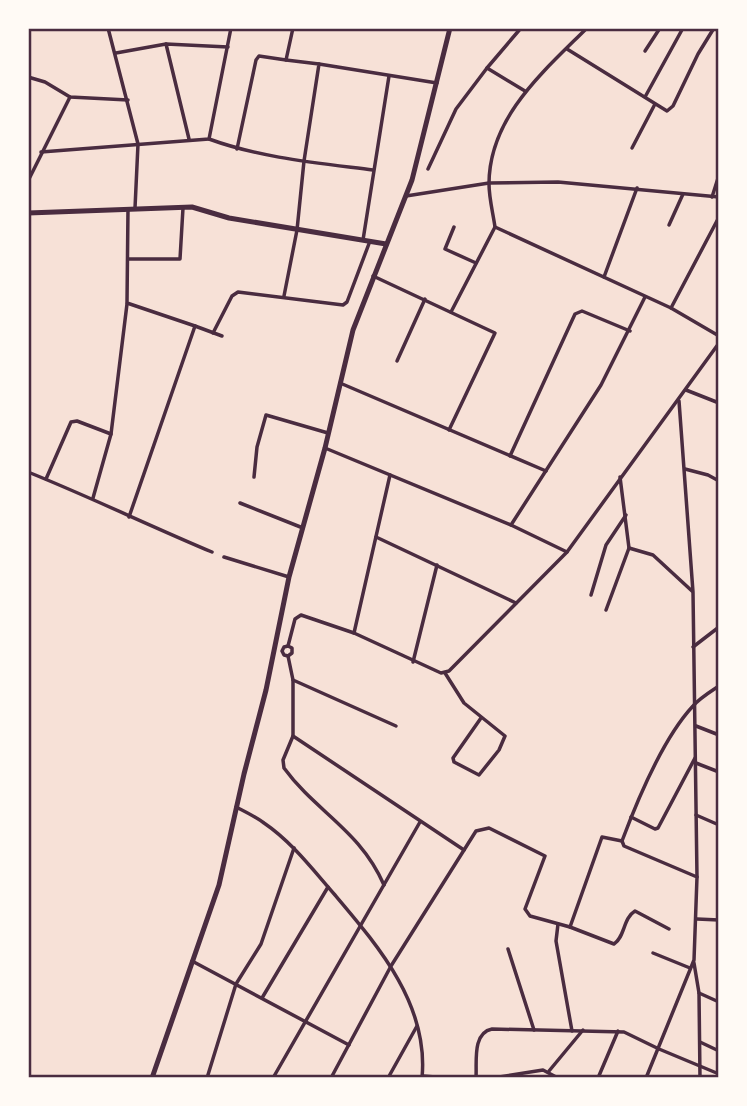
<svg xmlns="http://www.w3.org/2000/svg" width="747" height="1106" font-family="'Varela Round',sans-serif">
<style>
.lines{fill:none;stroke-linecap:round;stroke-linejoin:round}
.minor{stroke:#4a2c40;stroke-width:3.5}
.tertiary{stroke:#4a2c40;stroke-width:5}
.secondary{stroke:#4a2c40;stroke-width:5}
.neatline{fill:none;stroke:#4a2c40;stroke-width:2.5}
</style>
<rect width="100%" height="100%" fill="#f7e1d7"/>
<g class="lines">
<!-- minor -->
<g class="minor">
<path d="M108 28 138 144 135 208"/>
<path d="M587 28C544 71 489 117 489 184 489 198 493 213 495 227L671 308 719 336"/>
<path d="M166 44 189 139"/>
<path d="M567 49 667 111 673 106 698 54 714 28"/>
<path d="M645 51 660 28"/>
<path d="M116 53 166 44 228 47"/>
<path d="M319 64 437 83"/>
<path d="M487 68 525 91"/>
<path d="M28 77 45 82 70 97 128 100"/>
<path d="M645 97 683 28"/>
<path d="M209 139C261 158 318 163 373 170"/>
<path d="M632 148 655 104"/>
<path d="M237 149 256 60 259 56 286 60"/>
<path d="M41 152 209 139 231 28"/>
<path d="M428 169 456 109 487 68 521 28"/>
<path d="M28 181 70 97"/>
<path d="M406 196 489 183 558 182 719 197"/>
<path d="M712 197 719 175"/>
<path d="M128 209 127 303 195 326 129 517"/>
<path d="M669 225 683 194"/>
<path d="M454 227 445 249 476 263"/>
<path d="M363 240 389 76"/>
<path d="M128 259H180L183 208"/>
<path d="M373 276 495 333 449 430"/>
<path d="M604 277 637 188"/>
<path d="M284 296 297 230 304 161 319 64 286 60 293 28"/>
<path d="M671 308 719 217"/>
<path d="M451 312 495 227"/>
<path d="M195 326 222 336"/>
<path d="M213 333 232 296 238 292 343 305 347 302 370 241"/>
<path d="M397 361 425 299"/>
<path d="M340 383 546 471"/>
<path d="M686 390 719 403"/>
<path d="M679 401 693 592 697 877"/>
<path d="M325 448 511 525 567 552"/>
<path d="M510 456 575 314 582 311 630 331"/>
<path d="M685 469 708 475 719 481"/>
<path d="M28 472C90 497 150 526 212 552"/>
<path d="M254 477 257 447 266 415 328 433"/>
<path d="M46 479 71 422 77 421 111 434"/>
<path d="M93 498 111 434 127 304"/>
<path d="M240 503 303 528"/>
<path d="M511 525 601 385 645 297"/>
<path d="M376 537 516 603"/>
<path d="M629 548 653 555 692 591"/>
<path d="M224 557 289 577"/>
<path d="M591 595 606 545 626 515"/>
<path d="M606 610 629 548 620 477"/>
<path d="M354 633 390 475"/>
<path d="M288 646 284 647 282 651 284 655 288 656 293 680V736L464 850"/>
<path d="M693 647 719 627"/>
<path d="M288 656 292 653V648L288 646 295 619 301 615 354 633 441 673 449 671 567 552 719 343"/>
<path d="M413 662 437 565"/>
<path d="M445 673 464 703 505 736 499 750 479 775 454 762 453 758 481 718"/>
<path d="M293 680 396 726"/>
<path d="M696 726 719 735"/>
<path d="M293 736 283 760 284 768C316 812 360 830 384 885"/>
<path d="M696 763 719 772"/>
<path d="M236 807C246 812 256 817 264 823 292 842 313 870 335 895 379 947 429 1005 422 1078"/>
<path d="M696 815 719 825"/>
<path d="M631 817 655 829 658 828 695 758"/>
<path d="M697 919 719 920"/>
<path d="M558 924 556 941 572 1031"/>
<path d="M570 927 602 837 622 841"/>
<path d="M508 949 534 1030"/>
<path d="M653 953 690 968"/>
<path d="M192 961 349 1045"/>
<path d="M694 963 699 993 700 1078"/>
<path d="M699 993 719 1002"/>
<path d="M262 998 328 887"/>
<path d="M700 1042 719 1051"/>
<path d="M549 1071 583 1030"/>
<path d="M423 1076 448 1078"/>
<path d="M207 1078 236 984 261 944 294 848"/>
<path d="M273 1078 420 822"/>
<path d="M331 1078 391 966 476 831 489 828 545 856 525 909 530 916 570 927 614 944C625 937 623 918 635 911L669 929"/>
<path d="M388 1078 417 1026"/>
<path d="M476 1078C477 1062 472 1033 492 1029L624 1032 659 1049 719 1074"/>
<path d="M493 1078 543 1070 558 1078"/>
<path d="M598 1078 618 1031"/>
<path d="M646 1078 694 960 697 877 624 846 622 841C637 801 664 737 693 706 700 698 710 692 719 686"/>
</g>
<!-- tertiary -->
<path class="tertiary" d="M28 213 192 207 229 218 386 244"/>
<!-- secondary -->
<path class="secondary" d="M152 1078 219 885 244 774 266 690 289 577 325 448 353 330 412 180 450 28"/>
</g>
<!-- border -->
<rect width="747" height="1106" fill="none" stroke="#fffaf5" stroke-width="60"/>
<rect x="30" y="30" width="687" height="1046" class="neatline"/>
</svg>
